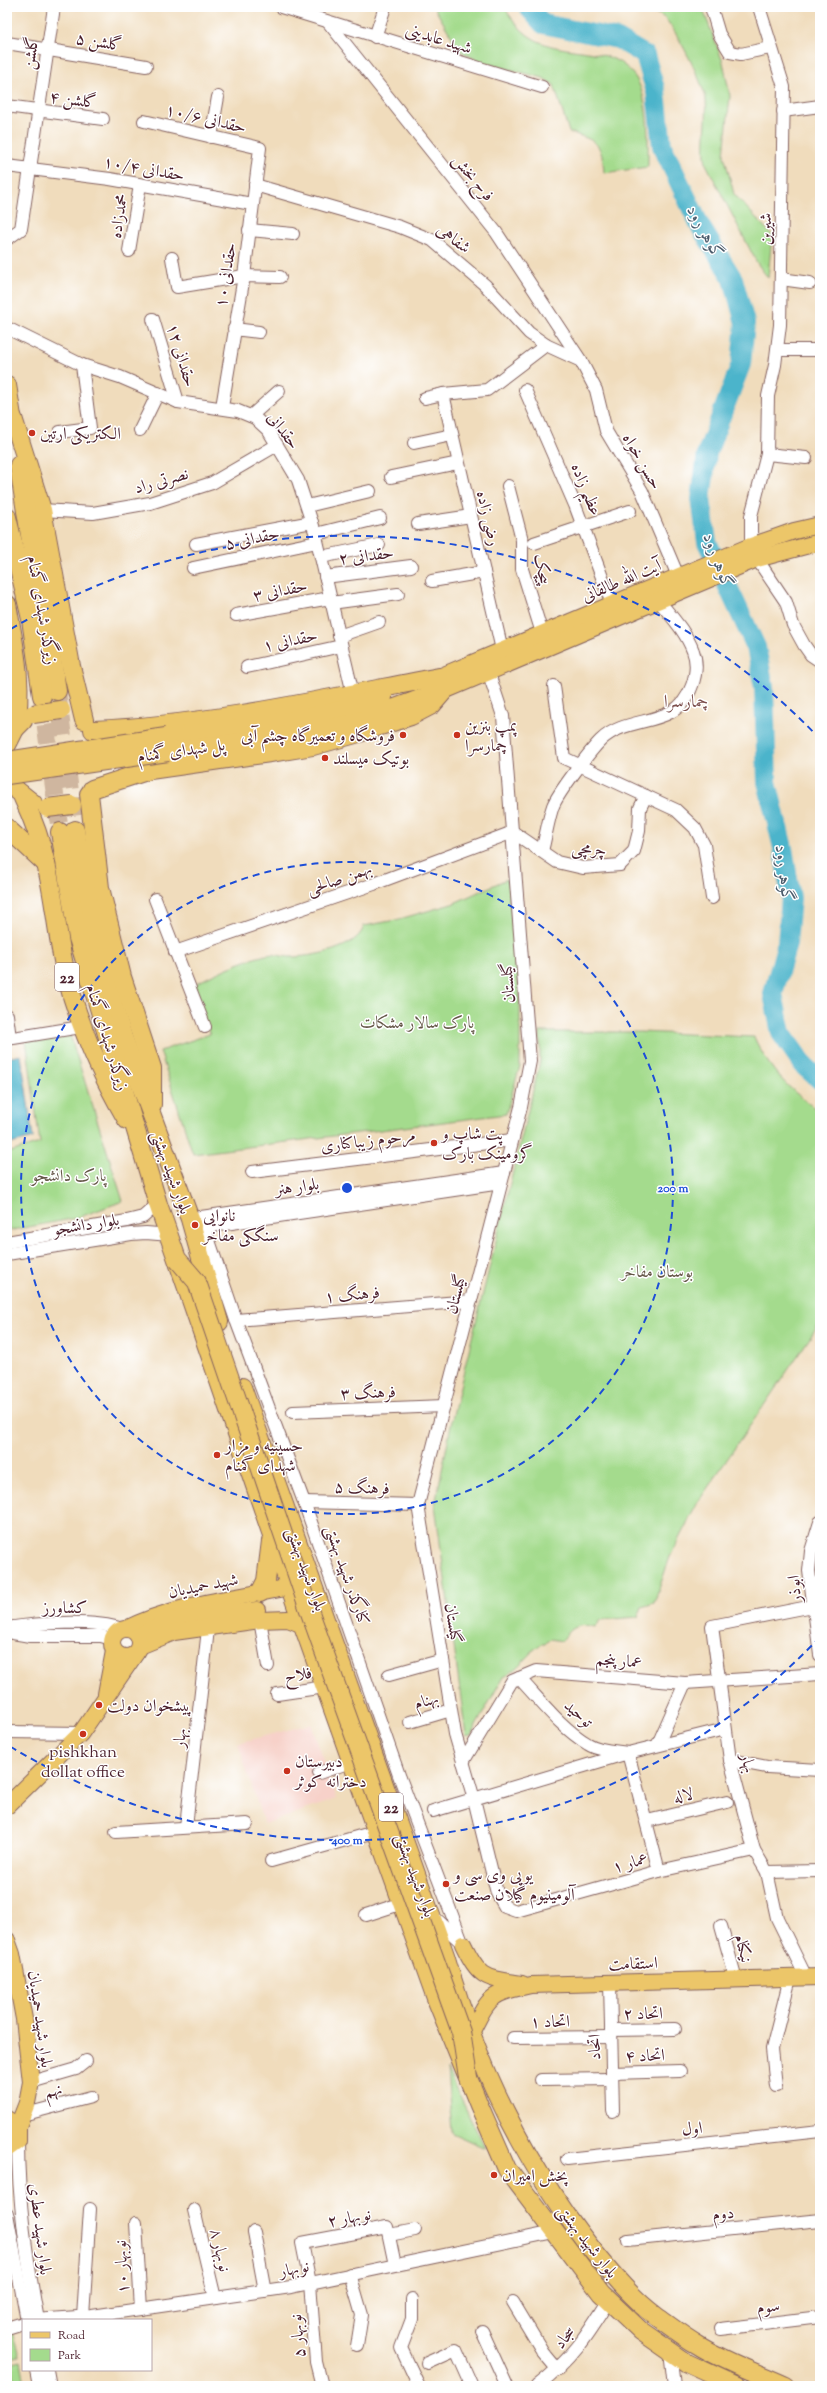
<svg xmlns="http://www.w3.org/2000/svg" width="827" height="2393" font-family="'Sorts Mill Goudy',Amiri,serif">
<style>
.built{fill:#f7d1c9}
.green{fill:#a4db8d;stroke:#777d5c}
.water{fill:#4cb4cb;stroke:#4b6a7b}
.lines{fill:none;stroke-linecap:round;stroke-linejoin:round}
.river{stroke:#4cb4cb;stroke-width:20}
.highway-tunnel{stroke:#cfb69f;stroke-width:18;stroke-dasharray:18 9;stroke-linecap:butt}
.minor-casing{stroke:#84615e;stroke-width:14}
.major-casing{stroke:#84615e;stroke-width:18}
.highway-casing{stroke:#84615e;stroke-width:20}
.minor{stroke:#fff;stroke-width:12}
.major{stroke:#ecc669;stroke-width:16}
.highway{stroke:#ecc669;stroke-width:18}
.highway-bridge-casing{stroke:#84615e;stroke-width:20;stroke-linecap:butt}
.highway-bridge{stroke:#ecc669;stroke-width:18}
.ring{fill:none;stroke:#1d4ed8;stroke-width:2;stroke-dasharray:7 5}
.poi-dot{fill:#c8321e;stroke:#fff;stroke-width:1.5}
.labels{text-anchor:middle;stroke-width:3;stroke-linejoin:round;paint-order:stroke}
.shield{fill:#fff;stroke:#80626b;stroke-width:1}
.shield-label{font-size:16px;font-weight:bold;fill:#4a1f2b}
.street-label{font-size:17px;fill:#4a1f2b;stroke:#fff}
.poi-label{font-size:17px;fill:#4a1f2b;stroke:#fff;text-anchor:start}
.park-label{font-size:17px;fill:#655748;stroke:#fff}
.water-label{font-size:18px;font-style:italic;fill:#4b5b6b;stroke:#fff}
.neighbourhood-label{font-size:18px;fill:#7c4f4d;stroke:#fff}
.centre{fill:#1d4ed8;stroke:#fff;stroke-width:2}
.ring-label{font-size:12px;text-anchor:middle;font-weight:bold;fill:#1d4ed8;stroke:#fff;stroke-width:3;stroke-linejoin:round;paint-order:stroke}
</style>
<rect width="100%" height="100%" fill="#fff"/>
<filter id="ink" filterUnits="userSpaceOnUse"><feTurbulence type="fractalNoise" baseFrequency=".025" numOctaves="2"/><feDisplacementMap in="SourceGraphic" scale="8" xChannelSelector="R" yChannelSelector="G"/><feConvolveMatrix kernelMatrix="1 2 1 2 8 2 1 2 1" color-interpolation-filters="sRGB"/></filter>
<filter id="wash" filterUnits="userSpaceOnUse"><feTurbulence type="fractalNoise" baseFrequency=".012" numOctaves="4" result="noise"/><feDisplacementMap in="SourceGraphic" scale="16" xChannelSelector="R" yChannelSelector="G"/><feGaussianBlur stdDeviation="0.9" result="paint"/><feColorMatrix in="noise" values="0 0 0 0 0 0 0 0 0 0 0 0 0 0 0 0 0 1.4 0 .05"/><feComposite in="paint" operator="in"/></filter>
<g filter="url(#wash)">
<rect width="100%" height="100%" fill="#f0dcbc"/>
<!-- built -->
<path class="built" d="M311 1724 337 1799 264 1824 238 1743Z"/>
<!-- green -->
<g class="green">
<path d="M434 7H505C507 13 511 17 515 22 546 65 604 37 633 74 650 95 648 141 648 167L604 173C602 142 597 141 569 132L554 85 543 78 481 62 460 51Z"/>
<path d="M631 7H702L723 62 730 96 724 155 734 194 772 235 768 278 757 263 706 164C702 143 708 122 706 100 705 87 674 24 663 17 654 11 643 9 631 7Z"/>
<path d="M507 879 520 992V1066L506 1114 193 1154 160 1051 210 1034 190 987C213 974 240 961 266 955 274 953 282 957 290 957 311 957 358 949 364 926L396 920 452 904Z"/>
<path d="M69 1032 123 1201 77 1218 7 1231V1153L40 1143 26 1040Z"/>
<path d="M540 1032H640L754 1037C770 1072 790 1090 820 1112V1323L698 1502 671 1554 654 1603 642 1607 638 1617 601 1620 595 1627C579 1623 571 1627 562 1641L550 1639 545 1644H541C527 1654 518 1670 503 1677L471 1735 466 1736 435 1505 453 1415 540 1062Z"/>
<path d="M447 2070 485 2148 452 2133Z"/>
<path d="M12 2329 20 2356 8 2361 7 2331Z"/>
<path d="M21 2361 25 2384 18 2386 9 2364Z"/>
</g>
<!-- water -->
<path class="water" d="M21 1055 33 1138 7 1145V1058Z"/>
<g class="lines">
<!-- river -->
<path class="river" d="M528 7 543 24 618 39 645 55 656 92 662 146 700 226 733 279 745 323 741 364 707 453 701 499 707 542 756 647 764 687 767 782 783 848 791 898 787 943 773 994 781 1033 805 1067 820 1080"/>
</g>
</g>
<g filter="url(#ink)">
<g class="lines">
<!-- highway-tunnel -->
<g class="highway-tunnel">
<path d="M57 691 75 830"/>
<path d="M42 698 60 832"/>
</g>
<defs>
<g id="minor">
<path d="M281 7 542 87"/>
<path d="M711 7 719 34 730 52 741 54 770 48"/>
<path d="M328 22 496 232 581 361 596 390 606 431 642 491 678 576"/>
<path d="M375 37 385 7"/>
<path d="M7 43 146 66"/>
<path d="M7 106 103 119"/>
<path d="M783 111 820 106"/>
<path d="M144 121 260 148 244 276 222 407"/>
<path d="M211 137 218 97"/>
<path d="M7 166 110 179 252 204"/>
<path d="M255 185 400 227 432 240 485 285 529 333 546 345 581 361"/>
<path d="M249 230 293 234"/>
<path d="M7 239 21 229 54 7"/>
<path d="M129 251 140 185"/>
<path d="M172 258 177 287 244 276 280 277"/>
<path d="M781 279 810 283"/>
<path d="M153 319 178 402"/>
<path d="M7 328 82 365 120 377 178 402 238 411 255 418 268 430 298 480 315 532 353 694"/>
<path d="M234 329 259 332"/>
<path d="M777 350H820"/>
<path d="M525 390 575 505 612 604"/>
<path d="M443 394 502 650"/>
<path d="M425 398 443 394 487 390 546 345"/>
<path d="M251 416 279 391"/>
<path d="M140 430 158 393"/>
<path d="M60 432 90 428 82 365"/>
<path d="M414 443 452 435"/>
<path d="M767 454 806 458"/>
<path d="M391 477 458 463"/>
<path d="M508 486 522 540V569L542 633"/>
<path d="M307 506 370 491"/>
<path d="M42 510 93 513 150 503 212 483 277 445"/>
<path d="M418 524 471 516"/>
<path d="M316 534 380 518"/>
<path d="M534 543 630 511"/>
<path d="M196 544 312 522"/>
<path d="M751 546V516L767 454 768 396 775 365 780 325 784 87 759 7"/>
<path d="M321 557 379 545"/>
<path d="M757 559 786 602 793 625 804 645 811 655 820 661"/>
<path d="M193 568 317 542"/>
<path d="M325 577 411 566"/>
<path d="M432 581 484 572"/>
<path d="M331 603 398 594"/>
<path d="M236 615 330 598"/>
<path d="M339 636 379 622"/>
<path d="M247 667 341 646"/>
<path d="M488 671 503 716 530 1061 521 1107 418 1505 455 1734 474 1799 497 1893 505 1907 516 1911 659 1871 754 1850"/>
<path d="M554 686 564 758 676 810 695 828 704 845 712 898"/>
<path d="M542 851C546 836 548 820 553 806 558 793 590 751 601 740 621 721 649 724 671 712 690 702 701 671 693 651 686 632 671 616 659 601"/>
<path d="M155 899 205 1027"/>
<path d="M175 952 374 884 513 832 557 862 583 868 620 865 634 851 639 831 640 808 646 796"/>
<path d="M7 1015 10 1038"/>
<path d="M7 1039 81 1027"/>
<path d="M252 1172 512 1140"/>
<path d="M201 1217 236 1320 304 1502 400 1778 463 1944"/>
<path d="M194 1218 504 1173"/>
<path d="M198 1228 501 1183"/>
<path d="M7 1242 127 1221 143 1217 158 1204"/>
<path d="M7 1254 131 1234 146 1233 170 1235"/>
<path d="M236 1320 471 1301"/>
<path d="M293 1412 444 1406"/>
<path d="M304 1502 418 1505"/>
<path d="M820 1522 811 1551 809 1571 820 1655"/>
<path d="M260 1620 268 1666"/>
<path d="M7 1628C38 1623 93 1619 122 1629"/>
<path d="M7 1632 30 1636H101L112 1639"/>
<path d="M389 1675 443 1660"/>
<path d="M519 1678C540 1700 562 1729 588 1744 599 1751 615 1751 628 1753L725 1729"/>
<path d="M277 1694 325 1687"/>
<path d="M410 1722 451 1710"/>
<path d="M7 1732 81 1733"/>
<path d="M658 1744 685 1683"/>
<path d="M730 1760 767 1767 820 1770"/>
<path d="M463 1762 512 1681 536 1671 685 1683 820 1674"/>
<path d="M319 1773 353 1761"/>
<path d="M433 1811 628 1753 659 1871"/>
<path d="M647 1821 727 1802"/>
<path d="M186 1827 208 1629"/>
<path d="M116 1832 247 1824"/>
<path d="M271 1861 378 1831"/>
<path d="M767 1872 820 1871"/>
<path d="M366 1915 403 1903"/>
<path d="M432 1915 461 1942"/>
<path d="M721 1926 736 1979"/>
<path d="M806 1977 777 1918 767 1872 754 1850 730 1760 712 1626 813 1606"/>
<path d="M610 1983 613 2111"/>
<path d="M611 2030 675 2029"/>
<path d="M513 2038 611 2037"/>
<path d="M612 2073 680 2071"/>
<path d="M541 2080 612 2079"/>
<path d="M31 2082 76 2069 86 2061"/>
<path d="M776 2086 772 2049 790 1978"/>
<path d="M22 2115 91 2097"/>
<path d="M18 2141C18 2202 27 2260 38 2320"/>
<path d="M567 2159 820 2131"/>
<path d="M194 2210 215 2298"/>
<path d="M7 2214 27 2320"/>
<path d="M136 2223 141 2309"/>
<path d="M254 2232 265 2291"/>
<path d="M389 2235 415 2230"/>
<path d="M628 2240 820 2220"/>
<path d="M350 2274 362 2315 357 2346"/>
<path d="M412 2299V2319L401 2348 419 2386"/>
<path d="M513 2302 543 2352 558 2370"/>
<path d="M83 2317 90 2209"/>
<path d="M34 2320 92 2316 291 2287 554 2232"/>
<path d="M7 2328 23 2323"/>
<path d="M721 2329 820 2317"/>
<path d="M482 2331 507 2386"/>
<path d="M670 2351 674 2386"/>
<path d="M427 2363 456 2350 472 2386"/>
<path d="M36 2370 39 2386"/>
<path d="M47 2370 50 2386"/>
<path d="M322 2386 316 2362 310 2283 302 2243 387 2227 395 2265"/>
<path d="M537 2386C572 2359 586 2337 609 2300"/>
</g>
<g id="major">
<path d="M439 677 751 546 794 531 820 525"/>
<path d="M444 691 757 559 820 542"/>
<circle cx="126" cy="1643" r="14"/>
<path d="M126 1629C175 1604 236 1598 290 1587"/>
<path d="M138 1636 170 1621 257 1610"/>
<path d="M140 1646 174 1632 260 1620 288 1619 303 1625"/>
<path d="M106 1694 114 1651"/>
<path d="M7 1806 81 1733 136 1653"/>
<path d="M7 1940 12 1954 24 2019 31 2082 27 2103 18 2126"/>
<path d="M463 1944C480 1979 485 1978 522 1984"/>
<path d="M471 2033C490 1995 490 1994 531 1985L820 1977"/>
<path d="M7 2119 18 2126V2141L7 2149"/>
</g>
<g id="highway">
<path d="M7 385 14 429"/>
<path d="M13 418 42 510 71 666 84 720"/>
<path d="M19 465C29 541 46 615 57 691"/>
<path d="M7 517 31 619 42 696"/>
<path d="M7 604C14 644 24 688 15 729"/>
<path d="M93 730C210 725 324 699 439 677"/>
<path d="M166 737C240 728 313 722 383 697"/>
<path d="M7 745 15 729 23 721"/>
<path d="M168 752 311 732 354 723 434 694"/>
<path d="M7 773 14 788 33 803"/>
<path d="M92 789 150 770 270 753 313 746 359 733 411 716 432 705 444 691"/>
<path d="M89 794 100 888 122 977 152 1068V1105"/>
<path d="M23 798C33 819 41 841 46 864 55 900 57 938 66 974 79 1027 100 1073 127 1120"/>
<path d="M7 828 46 864"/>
<path d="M75 830 94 935 105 979 123 1037 190 1219 219 1322"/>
<path d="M60 832 78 938 158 1204 305 1631 437 2001 479 2105 507 2169 601 2293 641 2331 687 2363 737 2386"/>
<path d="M242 1387 445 1955C476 2063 525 2165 595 2253 613 2275 633 2299 656 2316 670 2326 684 2337 698 2345 725 2362 758 2373 786 2386"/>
<path d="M260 1593 266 1581 271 1541"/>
</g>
</defs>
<!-- minor casing -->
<use href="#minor" class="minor-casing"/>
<!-- major casing -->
<use href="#major" class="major-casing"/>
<!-- highway casing -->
<use href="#highway" class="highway-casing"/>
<!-- minor -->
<use href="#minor" class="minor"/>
<!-- major -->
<use href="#major" class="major"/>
<!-- highway -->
<use href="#highway" class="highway"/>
<defs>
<g id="highway-bridge">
<path d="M33 714 61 710"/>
<path d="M7 761 166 737"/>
<path d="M7 775 168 752"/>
<path d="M47 808 72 805"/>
<path d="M178 1260 197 1282 308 1607 461 2032 468 2077"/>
</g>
</defs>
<!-- highway-bridge casing -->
<use href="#highway-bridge" class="highway-bridge-casing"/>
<!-- highway-bridge -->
<use href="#highway-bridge" class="highway-bridge"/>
</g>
</g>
<!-- distance rings -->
<g class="ring">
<circle cx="347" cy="1188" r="326"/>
<path d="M820 1637A652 652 0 0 1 11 1747M11 629A652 652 0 0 1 820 739"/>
</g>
<!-- markers -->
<g class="poi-dot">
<circle cx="32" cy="433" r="4"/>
<circle cx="403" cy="735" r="4"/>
<circle cx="457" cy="735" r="4"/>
<circle cx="325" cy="758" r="4"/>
<circle cx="434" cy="1143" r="4"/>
<circle cx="195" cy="1225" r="4"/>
<circle cx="217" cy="1455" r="4"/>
<circle cx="99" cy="1705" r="4"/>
<circle cx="83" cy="1734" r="4"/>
<circle cx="287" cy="1771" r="4"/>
<circle cx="446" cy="1884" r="4"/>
<circle cx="494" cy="2175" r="4"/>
</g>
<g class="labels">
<!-- shield labels -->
<g class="shield">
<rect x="55" y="963" width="24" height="28" rx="3"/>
<rect x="379" y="1793" width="24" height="28" rx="3"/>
</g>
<g class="shield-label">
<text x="67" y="983">22</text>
<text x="391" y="1813">22</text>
</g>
<!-- street labels -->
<g class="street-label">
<text transform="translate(439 38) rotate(17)" y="6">شهید عابدینی</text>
<text transform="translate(99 41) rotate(9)" y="6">گلشن ۵</text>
<text transform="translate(30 53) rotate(-82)" y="6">گلشن</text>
<text transform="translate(73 99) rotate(7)" y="6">گلشن ۴</text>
<text transform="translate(206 118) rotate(13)" y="6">حقدانی ۱۰/۶</text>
<text transform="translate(144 168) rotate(10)" y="6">حقدانی ۱۰/۴</text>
<text transform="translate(474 177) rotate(51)" y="6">فرح بخش</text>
<text transform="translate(118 216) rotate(-81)" y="6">محمدزاده</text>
<text transform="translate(765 229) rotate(-89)" y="6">شیرین</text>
<text transform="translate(454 238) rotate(36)" y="6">شفاهی</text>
<text transform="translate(225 275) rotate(-81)" y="6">حقدانی ۱۰</text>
<text transform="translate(182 355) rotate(73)" y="6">حقدانی ۱۲</text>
<text transform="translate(284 430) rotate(53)" y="6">حقدانی</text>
<text transform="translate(643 461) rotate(60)" y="6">حسن خواه</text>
<text transform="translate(161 480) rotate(-16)" y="6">نصرتی راد</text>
<text transform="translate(587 489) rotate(68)" y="6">عظیم زاده</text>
<text transform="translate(489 518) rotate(77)" y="6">رضی زاده</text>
<text transform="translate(252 538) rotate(-12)" y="6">حقدانی ۵</text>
<text transform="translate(366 555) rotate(-7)" y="6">حقدانی ۲</text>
<text transform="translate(543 569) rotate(81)" y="6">پیچک</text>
<text transform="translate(621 580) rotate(-23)" y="6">آیت الله طالقانی</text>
<text transform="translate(280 590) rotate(-11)" y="6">حقدانی ۳</text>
<text transform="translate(43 610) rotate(80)" y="6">زیرگذر شهدای گمنام</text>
<text transform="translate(290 640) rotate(-12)" y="6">حقدانی ۱</text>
<text transform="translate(181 750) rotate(-8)" y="6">پل شهدای گمنام</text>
<text transform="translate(589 848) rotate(4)" y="6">چرمچی</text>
<text transform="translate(339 878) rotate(-19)" y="6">بهمن صالحی</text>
<text transform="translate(507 983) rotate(-94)" y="6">گیلستان</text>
<text transform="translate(108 1037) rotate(73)" y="6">زیرگذر شهدای گمنام</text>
<text transform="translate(368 1140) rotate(-7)" y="6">مرحوم زیباکناری</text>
<text transform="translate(172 1172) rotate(70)" y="6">بلوار شهید بهشتی</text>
<text transform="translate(297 1186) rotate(-8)" y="6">بلوار هنر</text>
<text transform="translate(86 1224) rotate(-9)" y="6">بلوار دانشجو</text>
<text transform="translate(352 1294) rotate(-5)" y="6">فرهنگ ۱</text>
<text transform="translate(455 1294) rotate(-76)" y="6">گیلستان</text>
<text transform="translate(368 1392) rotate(-2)" y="6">فرهنگ ۳</text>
<text transform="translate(362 1487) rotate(2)" y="6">فرهنگ ۵</text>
<text transform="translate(307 1569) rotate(70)" y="6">بلوار شهید بهشتی</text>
<text transform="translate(348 1575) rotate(71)" y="6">کنارگذر شهید بهشتی</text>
<text transform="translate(203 1585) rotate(-11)" y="6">شهید حمیدیان</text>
<text transform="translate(794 1589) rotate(-95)" y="6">ابوذر</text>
<text x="65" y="1613">کشاورز</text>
<text transform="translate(454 1623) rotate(81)" y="6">گیلستان</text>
<text transform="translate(619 1660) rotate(4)" y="6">عمار پنجم</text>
<text transform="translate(298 1674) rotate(-9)" y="6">فلاح</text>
<text transform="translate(426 1700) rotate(-16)" y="6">بهنام</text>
<text transform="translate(579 1713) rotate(42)" y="6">توحید</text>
<text transform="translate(179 1738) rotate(-84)" y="6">بهار</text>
<text transform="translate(749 1763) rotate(77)" y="6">بهار</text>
<text transform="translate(683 1795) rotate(-14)" y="6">لاله</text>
<text transform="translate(630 1862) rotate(-16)" y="6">عمار ۱</text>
<text transform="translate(416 1875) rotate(70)" y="6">بلوار شهید بهشتی</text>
<text transform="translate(744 1948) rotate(74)" y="6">نیکنام</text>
<text transform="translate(633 1963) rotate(-2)" y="6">استقامت</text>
<text transform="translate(643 2013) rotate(-1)" y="6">اتحاد ۲</text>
<text transform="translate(41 2019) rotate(82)" y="6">بلوار شهید حمیدیان</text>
<text transform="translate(550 2021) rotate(-1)" y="6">اتحاد ۱</text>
<text transform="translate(594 2047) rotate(-91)" y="6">اتحاد</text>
<text transform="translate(645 2055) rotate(-2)" y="6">اتحاد ۴</text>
<text transform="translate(53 2090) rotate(-14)" y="6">نهم</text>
<text transform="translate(692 2128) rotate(-6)" y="6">اول</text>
<text transform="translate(723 2213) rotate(-6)" y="6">دوم</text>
<text transform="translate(349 2217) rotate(-10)" y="6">نوبهار ۲</text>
<text transform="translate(41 2229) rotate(83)" y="6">بلوار شهید عطری</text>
<text transform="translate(588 2241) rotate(52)" y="6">بلوار شهید بهشتی</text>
<text transform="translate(221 2250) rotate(77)" y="6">نوبهار ۸</text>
<text transform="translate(121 2267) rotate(-93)" y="6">نوبهار ۱۰</text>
<text transform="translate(294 2268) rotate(-11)" y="6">نوبهار</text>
<text transform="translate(768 2306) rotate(-7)" y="6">سوم</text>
<text transform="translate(297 2336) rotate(-95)" y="6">نوبهار ۵</text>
<text transform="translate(564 2337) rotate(-52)" y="6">سجاد</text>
</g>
<!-- poi labels -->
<g class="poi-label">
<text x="40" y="439">الکتریکی ارتین</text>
<text x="465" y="731">پمپ بنزین<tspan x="465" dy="20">چمارسرا</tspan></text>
<text x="395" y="741" text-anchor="end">فروشگاه و تعمیرگاه چشم آبی</text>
<text x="333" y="764">بوتیک میسلند</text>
<text x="442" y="1139">پت شاپ و<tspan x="442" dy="20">گرومینک بارک</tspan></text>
<text x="203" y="1221">نانوایی<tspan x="203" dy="20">سنگکی مفاخر</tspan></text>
<text x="225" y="1451">حسینیه و مزار<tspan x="225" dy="20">شهدای گمنام</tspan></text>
<text x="107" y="1711">پیشخوان دولت</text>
<text x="83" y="1757" text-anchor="middle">pishkhan<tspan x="83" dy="20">dollat office</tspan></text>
<text x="295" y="1767">دبیرستان<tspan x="295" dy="20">دخترانه کوثر</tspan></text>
<text x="454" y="1880">یوپی وی سی و<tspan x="454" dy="20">آلومینیوم گیلان صنعت</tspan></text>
<text x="502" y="2181">پخش امیران</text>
</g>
<!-- park labels -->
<g class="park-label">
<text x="417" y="1028">پارک سالار مشکات</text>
<text x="69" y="1181">پارک دانشجو</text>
<text x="657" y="1277">بوستان مفاخر</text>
</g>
<!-- water labels -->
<g class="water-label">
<text transform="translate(706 232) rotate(61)" y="6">گوهر رود</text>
<text transform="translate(719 561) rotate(69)" y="6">گوهر رود</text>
<text transform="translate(785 874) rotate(83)" y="6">گوهر رود</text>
</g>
<!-- neighbourhood labels -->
<g class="neighbourhood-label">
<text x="686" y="707">چمارسرا</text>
</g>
</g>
<circle cx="347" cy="1188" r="6" class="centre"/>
<g class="ring-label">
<text x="673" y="1192">200 m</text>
<text x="347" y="1844">400 m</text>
</g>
<!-- margin -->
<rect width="827" height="2393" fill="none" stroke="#fff" stroke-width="24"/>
<!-- legend -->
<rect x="22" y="2319" width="130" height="52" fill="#ffffff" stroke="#b7a5aa"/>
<rect x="30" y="2332" width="20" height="6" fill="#ecc669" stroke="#b7a5aa"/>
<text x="58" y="2339" font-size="12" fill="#4a1f2b">Road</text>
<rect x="30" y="2349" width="20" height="12" fill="#a4db8d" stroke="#b7a5aa"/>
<text x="58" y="2359" font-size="12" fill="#4a1f2b">Park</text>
</svg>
